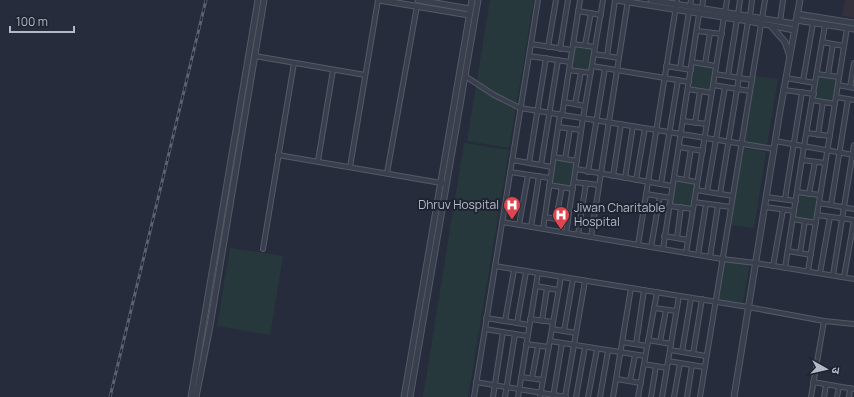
<svg xmlns="http://www.w3.org/2000/svg" width="854" height="397" font-family="Manrope,'Noto Sans Devanagari',sans-serif">
<style>
.medical{fill:#34313d}
.green{fill:#27383d}
.lines{fill:none;stroke-linecap:round;stroke-linejoin:round}
.minor-casing{stroke:#545a67;stroke-width:6}
.tertiary-casing{stroke:#545a67;stroke-width:7}
.minor{stroke:#393f4c;stroke-width:4}
.tertiary{stroke:#393f4c;stroke-width:5}
.rail-casing{stroke:#5c6273;stroke-width:3}
.rail{stroke:#1e2431;stroke-width:1.5;stroke-dasharray:4.5;stroke-linecap:butt}
.labels{text-anchor:middle;stroke-width:4;stroke-linejoin:round;paint-order:stroke}
.poi-label{font-size:12px;fill:#b5bac7;stroke:#1e2431;text-anchor:end}
</style>
<rect width="100%" height="100%" fill="#262c3c"/>
<!-- medical -->
<path class="medical" d="M845 0H854V18L842 16Z"/>
<!-- green -->
<g class="green">
<path d="M490 0H534L509 148 467 141Z"/>
<path d="M574 45 594 48 590 72 570 69Z"/>
<path d="M695 64 714 67 710 91 691 88Z"/>
<path d="M755 76 778 79 767 145 744 141Z"/>
<path d="M818 76 837 79 833 103 814 100Z"/>
<path d="M464 143 509 150 468 397H423Z"/>
<path d="M743 148 766 152 754 228 731 225Z"/>
<path d="M555 160 574 163 570 187 551 183Z"/>
<path d="M676 181 696 184 692 208 672 205Z"/>
<path d="M799 194 818 197 814 221 795 218Z"/>
<path d="M230 248 283 256 270 335 217 326Z"/>
<path d="M724 258 750 262 743 303 718 299Z"/>
</g>
<g class="lines">
<defs>
<g id="minor">
<path d="M690 6 691 0"/>
<path d="M702 8 703 0"/>
<path d="M578 11 601 15"/>
<path d="M725 12 727 0"/>
<path d="M738 14 740 0"/>
<path d="M750 16 752 0"/>
<path d="M780 22 783 0"/>
<path d="M697 31 722 34"/>
<path d="M822 42 844 46"/>
<path d="M531 44 572 50"/>
<path d="M573 44 595 47"/>
<path d="M585 45 591 13"/>
<path d="M548 47 556 0"/>
<path d="M560 49 568 0"/>
<path d="M594 54 619 58"/>
<path d="M255 56 365 75"/>
<path d="M529 56 570 62"/>
<path d="M607 56 615 0"/>
<path d="M692 62 716 66"/>
<path d="M705 64 710 33"/>
<path d="M592 66 689 82"/>
<path d="M666 66 691 70"/>
<path d="M680 68 689 12"/>
<path d="M569 70 591 73"/>
<path d="M715 74 752 80"/>
<path d="M817 74 839 77"/>
<path d="M828 75 833 44"/>
<path d="M465 76 494 95 520 108 774 149"/>
<path d="M728 76 737 19"/>
<path d="M786 78 815 83"/>
<path d="M803 81 813 23"/>
<path d="M713 85 750 91"/>
<path d="M838 85 854 88"/>
<path d="M850 87 854 63"/>
<path d="M688 89 712 93"/>
<path d="M784 90 814 94"/>
<path d="M836 97 854 100"/>
<path d="M812 100 835 104"/>
<path d="M564 102 585 106"/>
<path d="M575 104 581 72"/>
<path d="M562 115 580 0"/>
<path d="M683 121 707 124"/>
<path d="M695 123 700 91"/>
<path d="M558 127 581 130"/>
<path d="M807 133 830 136"/>
<path d="M818 135 823 102"/>
<path d="M775 141 854 155"/>
<path d="M679 147 703 151"/>
<path d="M278 155 447 184"/>
<path d="M554 157 577 161"/>
<path d="M565 159 570 129"/>
<path d="M512 160 552 167"/>
<path d="M802 160 825 163"/>
<path d="M318 161 333 70"/>
<path d="M529 163 546 58"/>
<path d="M541 165 558 60"/>
<path d="M350 167 378 0"/>
<path d="M576 169 672 186"/>
<path d="M510 172 550 178"/>
<path d="M588 172 605 68"/>
<path d="M387 173 417 6"/>
<path d="M613 176 621 124"/>
<path d="M625 178 633 126"/>
<path d="M674 178 697 182"/>
<path d="M636 180 645 128"/>
<path d="M686 180 691 149"/>
<path d="M574 182 599 185"/>
<path d="M661 184 678 80"/>
<path d="M549 185 573 189"/>
<path d="M696 190 733 196"/>
<path d="M707 192 725 87"/>
<path d="M797 192 820 195"/>
<path d="M646 194 671 198"/>
<path d="M720 194 748 21"/>
<path d="M809 194 815 162"/>
<path d="M766 197 796 201"/>
<path d="M785 199 802 92"/>
<path d="M694 202 731 207"/>
<path d="M819 203 854 209"/>
<path d="M831 205 848 99"/>
<path d="M669 206 693 209"/>
<path d="M765 207 794 211"/>
<path d="M817 215 854 220"/>
<path d="M545 217 568 221"/>
<path d="M556 219 562 187"/>
<path d="M793 219 816 223"/>
<path d="M502 222 722 259 756 263 854 279"/>
<path d="M519 225 528 175"/>
<path d="M531 227 539 176"/>
<path d="M543 229 560 114"/>
<path d="M566 233 583 118 603 0"/>
<path d="M578 235 586 183"/>
<path d="M664 236 688 240"/>
<path d="M591 237 628 0"/>
<path d="M677 238 681 207"/>
<path d="M638 245 677 0"/>
<path d="M651 247 660 196"/>
<path d="M263 249 294 63"/>
<path d="M663 249 699 14"/>
<path d="M788 251 811 255"/>
<path d="M686 253 724 17"/>
<path d="M800 253 805 221"/>
<path d="M698 255 706 204"/>
<path d="M710 257 718 205"/>
<path d="M495 266 748 307 824 321 854 324"/>
<path d="M773 266 783 210"/>
<path d="M785 268 804 146 825 25"/>
<path d="M808 271 847 28"/>
<path d="M820 273 830 217"/>
<path d="M833 275 854 145"/>
<path d="M844 277 854 220"/>
<path d="M536 286 558 290"/>
<path d="M654 308 676 311"/>
<path d="M486 318 529 325"/>
<path d="M530 319 553 322"/>
<path d="M505 321 514 270"/>
<path d="M542 321 547 288"/>
<path d="M517 323 526 272"/>
<path d="M485 329 527 336"/>
<path d="M552 329 576 333"/>
<path d="M564 331 573 279"/>
<path d="M648 340 671 344"/>
<path d="M550 341 645 356"/>
<path d="M622 342 647 346"/>
<path d="M660 342 666 310"/>
<path d="M526 344 549 347"/>
<path d="M636 344 644 290"/>
<path d="M670 350 706 356"/>
<path d="M682 352 691 298"/>
<path d="M693 354 702 299"/>
<path d="M668 361 704 367"/>
<path d="M644 364 667 368"/>
<path d="M521 377 543 380"/>
<path d="M532 378 538 346"/>
<path d="M616 379 641 383"/>
<path d="M630 381 635 355"/>
<path d="M476 382 566 397"/>
<path d="M813 382 854 389"/>
<path d="M474 397 538 0"/>
<path d="M493 397 503 332"/>
<path d="M505 397 515 334"/>
<path d="M518 397 538 273"/>
<path d="M540 397 561 277"/>
<path d="M553 397 562 343"/>
<path d="M565 397 585 281"/>
<path d="M576 397 585 347"/>
<path d="M588 397 597 349"/>
<path d="M600 397 608 351"/>
<path d="M613 397 631 288"/>
<path d="M638 397 657 292"/>
<path d="M651 397 656 366"/>
<path d="M662 397 679 296"/>
<path d="M674 397 680 363"/>
<path d="M687 397 692 365"/>
<path d="M700 397 765 0"/>
<path d="M811 397 824 321"/>
<path d="M824 397 826 385"/>
<path d="M837 397 839 387"/>
<path d="M849 397 850 388"/>
</g>
<g id="tertiary">
<path d="M379 0 469 15"/>
<path d="M418 0 470 9"/>
<path d="M616 0 748 21 794 30"/>
<path d="M651 0 795 24"/>
<path d="M797 14 854 23"/>
<path d="M796 20 854 29"/>
<path d="M771 26 785 42 789 54"/>
<path d="M191 397 258 0"/>
<path d="M196 397 210 326 264 0"/>
<path d="M404 397 472 0"/>
<path d="M410 397 478 0"/>
<path d="M734 397 780 111 800 0"/>
</g>
</defs>
<!-- minor casing -->
<use href="#minor" class="minor-casing"/>
<!-- tertiary casing -->
<use href="#tertiary" class="tertiary-casing"/>
<!-- minor -->
<use href="#minor" class="minor"/>
<!-- tertiary -->
<use href="#tertiary" class="tertiary"/>
<defs>
<path id="rail" d="M110 397 206 0"/>
</defs>
<!-- rail casing -->
<use href="#rail" class="rail-casing"/>
<!-- rail -->
<use href="#rail" class="rail"/>
</g>
<!-- icons -->
<defs>
<symbol id="hospital-pin" viewBox="-11 -11 22 30"><path d="M0 17L-7.5 6A9.5 9.5 0 1 1 7.5 6Z" fill="#e0444e" stroke="#1e2431"/><path d="M-5-5h3v3.5h4V-5h3V5h-3V1.5h-4V5h-3Z" fill="#fff"/></symbol>
</defs>
<g fill-rule="evenodd">
<use href="#hospital-pin" x="502" y="195" width="20" height="27"/>
<use href="#hospital-pin" x="551" y="205" width="20" height="27"/>
</g>
<g class="labels">
<!-- poi labels -->
<g class="poi-label">
<text x="499" y="209">Dhruv Hospital</text>
<text x="574" y="212" text-anchor="start">Jiwan Charitable<tspan x="574" dy="14">Hospital</tspan></text>
</g>
</g>
<!-- north arrow -->
<g transform="translate(826 369) rotate(98)" stroke="#1e2431" stroke-width="3" paint-order="stroke">
<path d="M0-3L7 15L0 10L-7 15Z" fill="#b5bac7"/>
<text y="-6" font-size="11" font-weight="bold" text-anchor="middle" fill="#b5bac7">उ</text>
</g>
<!-- scale -->
<path d="M10 26v6h64v-6" fill="none" stroke="#b5bac7" stroke-width="2"/>
<text x="16" y="26" font-size="12" fill="#b5bac7" stroke="#1e2431" stroke-width="3" paint-order="stroke">100 m</text>
</svg>
